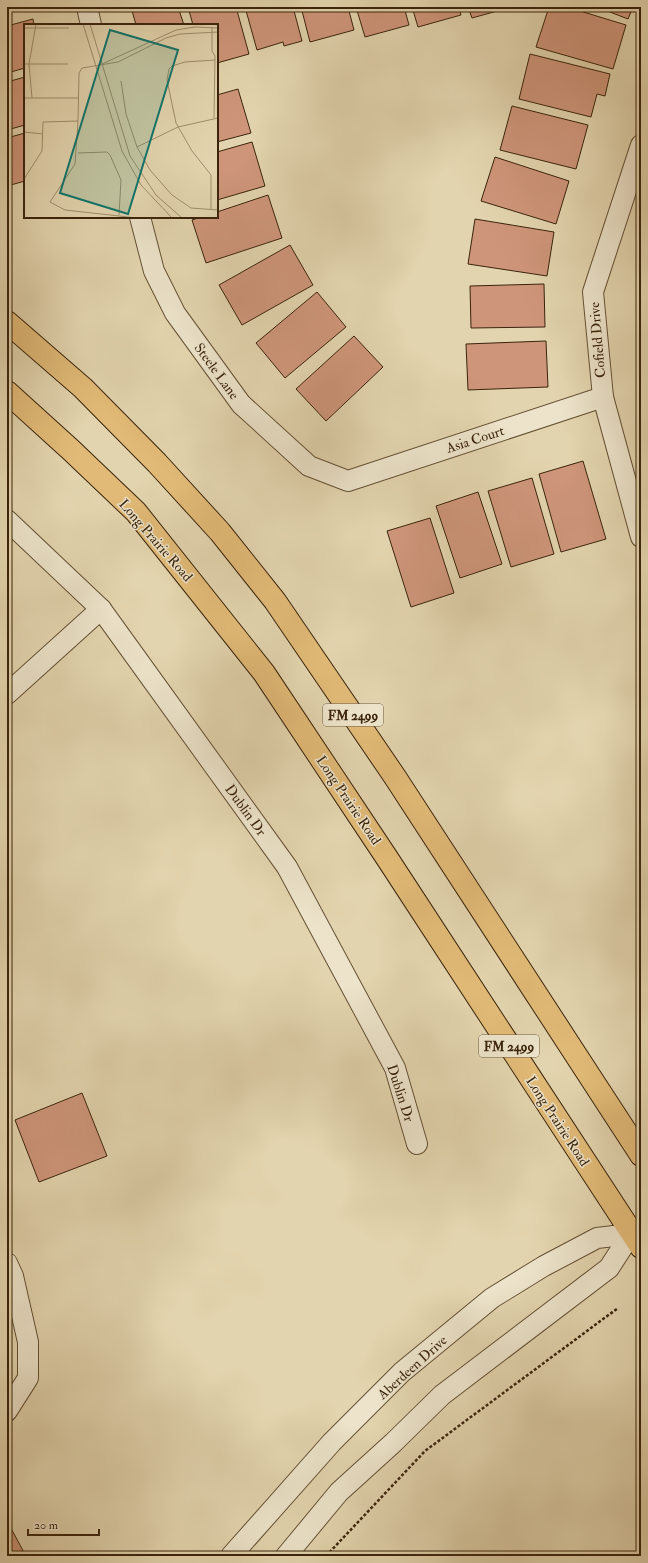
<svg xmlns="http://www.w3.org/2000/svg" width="648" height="1563" font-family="'IM FELL Double Pica',serif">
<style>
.building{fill:#ce957a;stroke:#3a240b}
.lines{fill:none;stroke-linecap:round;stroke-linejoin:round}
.street-casing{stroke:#645034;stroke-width:22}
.primary-casing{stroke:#3a240b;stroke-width:24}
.path{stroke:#3a240b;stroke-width:2.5;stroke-dasharray:3 2;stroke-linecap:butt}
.street{stroke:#ece3ca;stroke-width:20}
.primary{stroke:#e1ba77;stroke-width:22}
.labels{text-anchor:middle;stroke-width:3;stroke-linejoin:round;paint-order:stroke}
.shield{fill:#ece3ca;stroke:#6f5d44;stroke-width:1}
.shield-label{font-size:13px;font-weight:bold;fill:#3a240b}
.street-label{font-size:14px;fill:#3a240b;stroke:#ece3ca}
.inset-road{fill:none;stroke:#9f8e6d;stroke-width:1}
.view{fill:#0f766e;fill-opacity:0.15;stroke:#0f766e;stroke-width:2}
.inset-edge{fill:none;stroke:#3a240b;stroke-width:2}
</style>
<rect width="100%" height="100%" fill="#e2d4ae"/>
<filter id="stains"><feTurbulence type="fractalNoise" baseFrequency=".005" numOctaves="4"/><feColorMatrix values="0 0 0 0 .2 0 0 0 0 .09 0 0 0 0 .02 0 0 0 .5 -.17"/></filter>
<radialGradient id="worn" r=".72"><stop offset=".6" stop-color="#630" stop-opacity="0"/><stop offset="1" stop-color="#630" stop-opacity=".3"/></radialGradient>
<!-- building -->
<g class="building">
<path d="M131 7H178L184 25H136Z"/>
<path d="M188 7H236L249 54 217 63V25H193Z"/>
<path d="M245 7H293L302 41 284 46 283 42 257 50Z"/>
<path d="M301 7H348L354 30 310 42Z"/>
<path d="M356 7H404L409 25 365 37Z"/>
<path d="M412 7H459L461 15 418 27Z"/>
<path d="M468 7H495L497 11 472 18Z"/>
<path d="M549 7H567L626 25 613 69 536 47Z"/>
<path d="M597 7H633L628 19Z"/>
<path d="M33 19 34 25H25V68L7 73V26Z"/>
<path d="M530 54 610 74 605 96 597 94 591 117 519 99Z"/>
<path d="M25 77V125L7 130V82Z"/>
<path d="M238 89 251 133 217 142V95Z"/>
<path d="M512 106 588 125 576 169 500 150Z"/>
<path d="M25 133V181L7 186V138Z"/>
<path d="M252 142 265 186 217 200V152Z"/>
<path d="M495 157 569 181 556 224 481 201Z"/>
<path d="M268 195 282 238 206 263 192 220 201 217H217V212Z"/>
<path d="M475 219 554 232 547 276 468 264Z"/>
<path d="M290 245 313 285 242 325 219 285Z"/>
<path d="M544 284 545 327 471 328 470 286Z"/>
<path d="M317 292 346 327 285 378 256 343Z"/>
<path d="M354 336 383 367 326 421 296 389Z"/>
<path d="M546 341 548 387 468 390 466 344Z"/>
<path d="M583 461 606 539 561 552 539 474Z"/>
<path d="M532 478 554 554 511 567 488 491Z"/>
<path d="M478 492 502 564 460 578 436 506Z"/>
<path d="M430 518 454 593 411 607 387 531Z"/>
<path d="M82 1093 107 1156 39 1182 15 1120Z"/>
<path d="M7 1521 26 1556H7Z"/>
</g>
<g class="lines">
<defs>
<g id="street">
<path d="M87 7 91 25"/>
<path d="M641 145 593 292 603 397 641 537"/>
<path d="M140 217 154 271 175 313 241 404 309 466 348 481 603 397"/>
<path d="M7 520 101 609 287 867 395 1068 417 1144"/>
<path d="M7 694 101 609"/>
<path d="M7 1263 13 1276 28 1342V1378L7 1411"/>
<path d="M231 1556 332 1442 402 1372 492 1298 544 1266 597 1238 631 1234"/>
<path d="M286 1556 339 1492 393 1443 442 1395 609 1268 631 1234 639 1228"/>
</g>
<g id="primary">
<path d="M7 322 83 388 157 463 220 532 275 601 395 777 641 1155"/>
<path d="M7 392 71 450 136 512 264 673 387 858 641 1247"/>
</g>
</defs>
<!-- street casing -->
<use href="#street" class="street-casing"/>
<!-- primary casing -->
<use href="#primary" class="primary-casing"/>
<!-- path -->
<path class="path" d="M326 1556 425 1451 618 1308"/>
<!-- street -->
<use href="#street" class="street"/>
<!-- primary -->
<use href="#primary" class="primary"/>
</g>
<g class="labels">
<!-- shield labels -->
<g class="shield">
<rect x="323" y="704" width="60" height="22" rx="3"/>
<rect x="479" y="1035" width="60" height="22" rx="3"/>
</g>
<g class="shield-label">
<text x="353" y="720">FM 2499</text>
<text x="509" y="1051">FM 2499</text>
</g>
<!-- street labels -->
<g class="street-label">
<text transform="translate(597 340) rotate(-95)" y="5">Cofield Drive</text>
<text transform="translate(217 371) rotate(54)" y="5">Steele Lane</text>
<text transform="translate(475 439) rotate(-18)" y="5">Asia Court</text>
<text transform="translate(156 540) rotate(49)" y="5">Long Prairie Road</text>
<text transform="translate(349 800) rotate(56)" y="5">Long Prairie Road</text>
<text transform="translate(246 810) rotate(54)" y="5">Dublin Dr</text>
<text transform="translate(401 1093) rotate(72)" y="5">Dublin Dr</text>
<text transform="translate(558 1121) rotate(57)" y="5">Long Prairie Road</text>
<text transform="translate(412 1367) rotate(-42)" y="5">Aberdeen Drive</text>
</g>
</g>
<!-- overview -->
<g transform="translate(24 24)">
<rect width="194" height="194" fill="#e2d4ae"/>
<path class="inset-road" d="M59 0 98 127 117 161 148 194M66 0 106 132 132 171 158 194M188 3V27L191 32 190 94M0 4H45M0 40H44M78 40 152 6 171 3 194 4M97 57 102 90 113 123 126 146 148 171 167 184 194 186M0 74H54M8 74 5 40 12 0M54 97 51 140 26 178 41 186 113 194M0 108 19 110M113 123 154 103 194 94M54 129 83 128 86 131 97 156 95 191M0 155 18 127 19 98 54 97 55 49 58 44 94 38 142 14 156 10 194 8M187 186V151L168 127 152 99 143 56 145 45 148 42 161 38 191 36"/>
<path class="view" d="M86 6 154 26 104 190 36 169Z"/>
<rect width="194" height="194" class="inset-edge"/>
</g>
<!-- margin -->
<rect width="648" height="1563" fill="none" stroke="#e2d4ae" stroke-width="24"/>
<rect x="8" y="8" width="632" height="1547" fill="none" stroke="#3a240b" stroke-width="2"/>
<rect x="12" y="12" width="624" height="1539" fill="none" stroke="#3a240b"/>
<!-- scale -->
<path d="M28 1529v6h71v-6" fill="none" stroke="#3a240b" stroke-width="2"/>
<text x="34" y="1529" font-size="12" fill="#3a240b" stroke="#ece3ca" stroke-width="3" paint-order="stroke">20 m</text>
<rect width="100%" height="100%" filter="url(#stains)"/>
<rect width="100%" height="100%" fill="url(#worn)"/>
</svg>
